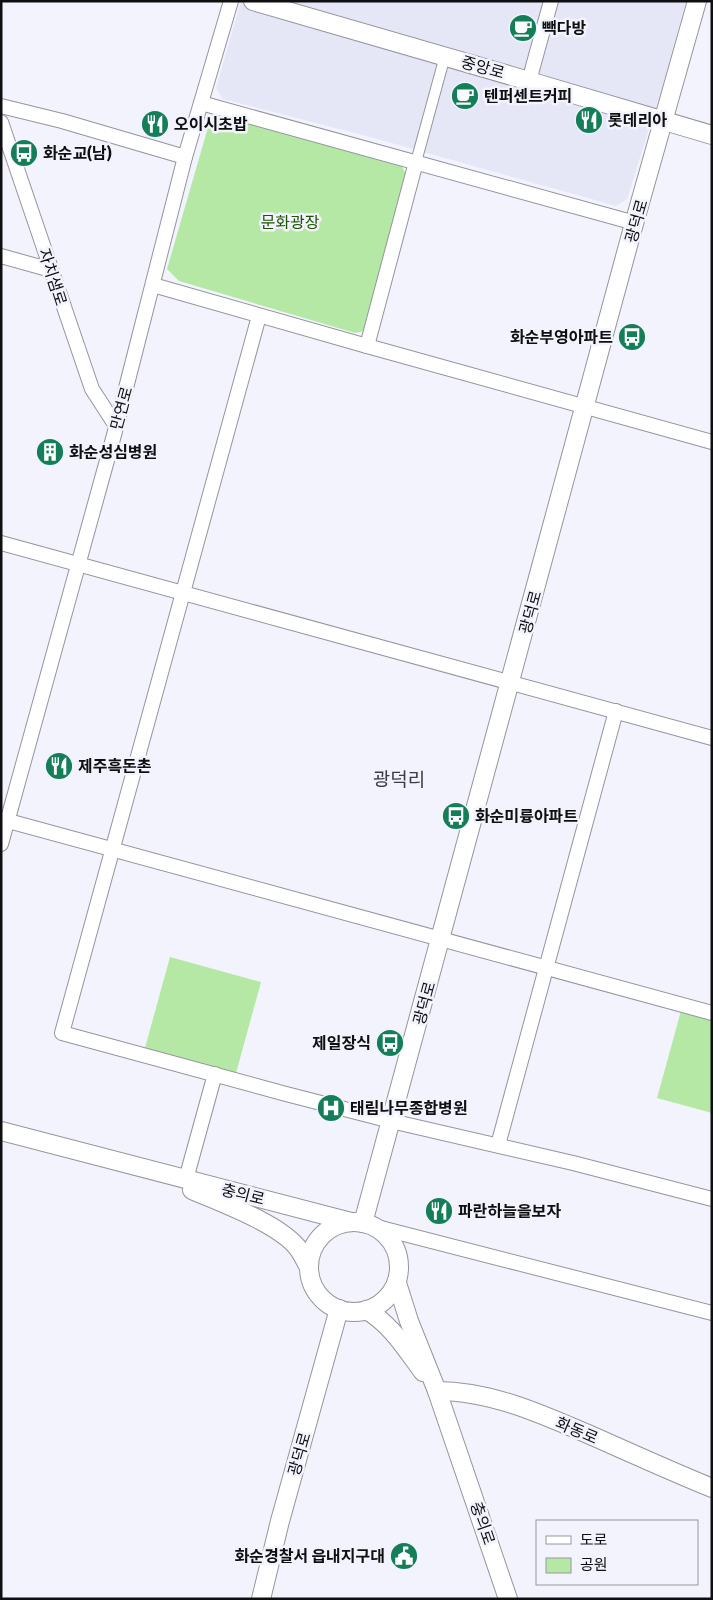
<svg xmlns="http://www.w3.org/2000/svg" width="713" height="1600" font-family="'Fira Sans Condensed','Noto Sans KR',sans-serif">
<style>
.built{fill:#e5e7f7}
.green{fill:#b5e8a5}
.lines{fill:none;stroke-linecap:round;stroke-linejoin:round}
.pedestrian-casing{stroke:#94959d;stroke-width:12}
.minor-casing{stroke:#94959d;stroke-width:16}
.tertiary-casing{stroke:#94959d;stroke-width:20}
.pedestrian{stroke:#fff;stroke-width:10}
.minor{stroke:#fff;stroke-width:14}
.tertiary{stroke:#fff;stroke-width:18}
.labels{text-anchor:middle;stroke-width:5;stroke-linejoin:round;paint-order:stroke}
.poi-label{font-size:16px;font-weight:bold;fill:#0f0f12;stroke:#f2f3fc;text-anchor:start}
.street-label{font-size:16px;fill:#0f0f12;stroke:#f2f3fc}
.park-label{font-size:16px;fill:#1c5500;stroke:#f2f3fc}
.quarter-label{font-size:19px;fill:#3c3d44;stroke:#f2f3fc}
</style>
<rect width="100%" height="100%" fill="#f2f3fc"/>
<!-- built -->
<path class="built" d="M241 1H686L663 84 627 199 616 206 370 137 223 99 216 88Z"/>
<!-- green -->
<g class="green">
<path d="M229 114 400 163 407 176 364 331 355 333 179 281 167 269 209 124Z"/>
<path d="M170 957 261 982 236 1073 145 1048Z"/>
<path d="M681 1011 712 1020V1113L657 1098Z"/>
</g>
<g class="lines">
<defs>
<path id="pedestrian" d="M416 162 445 56"/>
<g id="minor">
<path d="M529 81 551 1"/>
<path d="M201 103 635 223"/>
<path d="M1 106 62 121 185 157"/>
<path d="M1 122 92 389 116 426"/>
<path d="M1 256 51 270"/>
<path d="M153 285 367 346 712 442"/>
<path d="M259 316 62 1033 286 1094 391 1121 573 1163 712 1199"/>
<path d="M367 346 416 162"/>
<path d="M1 543 712 738"/>
<path d="M1 819 712 1013"/>
<path d="M1 844 114 435 185 157 231 1"/>
<path d="M498 1145 616 711"/>
<path d="M186 1179 215 1074"/>
<path d="M373 1226 712 1313"/>
</g>
<g id="tertiary">
<path d="M253 1 529 81 712 135"/>
<path d="M1 1131 351 1222"/>
<path d="M192 1190C222 1203 277 1223 297 1247 302 1253 305 1261 309 1267"/>
<circle cx="354" cy="1267" r="45"/>
<path d="M363 1223 632 231 697 1"/>
<path d="M397 1283 409 1321 437 1391 508 1599"/>
<path d="M366 1310C391 1324 406 1349 423 1372"/>
<path d="M437 1391C493 1391 546 1416 597 1438 635 1455 673 1472 712 1488"/>
<path d="M261 1599 280 1521 339 1309"/>
</g>
</defs>
<!-- pedestrian casing -->
<use href="#pedestrian" class="pedestrian-casing"/>
<!-- minor casing -->
<use href="#minor" class="minor-casing"/>
<!-- tertiary casing -->
<use href="#tertiary" class="tertiary-casing"/>
<!-- pedestrian -->
<use href="#pedestrian" class="pedestrian"/>
<!-- minor -->
<use href="#minor" class="minor"/>
<!-- tertiary -->
<use href="#tertiary" class="tertiary"/>
</g>
<!-- icons -->
<defs>
<symbol id="cafe-disc" viewBox="-11 -11 22 22"><circle r="9.5" fill="#147e58" stroke="#f2f3fc"/><path d="M-5.5-4.5H6V0H3Q3 3.5 0 3.5H-2.5Q-5.5 3.5-5.5 0ZM3-3.2v2h1.7v-2ZM-6 4.5H4V6H-6Z" fill="#fff"/></symbol>
<symbol id="restaurant-disc" viewBox="-11 -11 22 22"><circle r="9.5" fill="#147e58" stroke="#f2f3fc"/><path d="M-5-6h1v4h1v-4h1v4h1v-4h1v5L-1.5 .5V6h-2V.5L-5-1ZM5-6V6H3V1.5H1.5Q1.5-4 5-6Z" fill="#fff"/></symbol>
<symbol id="bus-disc" viewBox="-11 -11 22 22"><circle r="9.5" fill="#147e58" stroke="#f2f3fc"/><path d="M-5-6H5V4H4V6H2V4H-2V6H-4V4H-5ZM-3.5-4V0h7V-4ZM-3.5 1.2v1.5H-2V1.2ZM2 1.2v1.5H3.5V1.2Z" fill="#fff"/></symbol>
<symbol id="building-disc" viewBox="-11 -11 22 22"><circle r="9.5" fill="#147e58" stroke="#f2f3fc"/><path d="M-4-6H4V6H1V3H-1V6H-4ZM-2.5-4.3h1.7v1.8h-1.7ZM.8-4.3h1.7v1.8H.8ZM-2.5-1h1.7V.8h-1.7ZM.8-1h1.7V.8H.8Z" fill="#fff"/></symbol>
<symbol id="hospital-disc" viewBox="-11 -11 22 22"><circle r="9.5" fill="#147e58" stroke="#f2f3fc"/><path d="M-5-5h3v3.5h4V-5h3V5h-3V1.5h-4V5h-3Z" fill="#fff"/></symbol>
<symbol id="civic-disc" viewBox="-11 -11 22 22"><circle r="9.5" fill="#147e58" stroke="#f2f3fc"/><path d="M-.6-6.5H3V-4.5H.6V-3L4-1V1h2V6H-6V1h2V-1L-.6-3ZM-1.2 2.5V6h2.4V2.5Z" fill="#fff"/></symbol>
</defs>
<g fill-rule="evenodd">
<use href="#cafe-disc" x="507" y="12" width="32" height="32"/>
<use href="#cafe-disc" x="449" y="80" width="32" height="32"/>
<use href="#restaurant-disc" x="573" y="104" width="32" height="32"/>
<use href="#restaurant-disc" x="139" y="108" width="32" height="32"/>
<use href="#bus-disc" x="8" y="137" width="32" height="32"/>
<use href="#bus-disc" x="616" y="321" width="32" height="32"/>
<use href="#building-disc" x="34" y="436" width="32" height="32"/>
<use href="#restaurant-disc" x="43" y="750" width="32" height="32"/>
<use href="#bus-disc" x="440" y="800" width="32" height="32"/>
<use href="#bus-disc" x="374" y="1027" width="32" height="32"/>
<use href="#hospital-disc" x="315" y="1092" width="32" height="32"/>
<use href="#restaurant-disc" x="423" y="1195" width="32" height="32"/>
<use href="#civic-disc" x="388" y="1540" width="32" height="32"/>
</g>
<g class="labels">
<!-- poi labels -->
<g class="poi-label">
<text x="542" y="34">빽다방</text>
<text x="484" y="102">텐퍼센트커피</text>
<text x="608" y="126">롯데리아</text>
<text x="174" y="130">오이시초밥</text>
<text x="43" y="159">화순교(남)</text>
<text x="613" y="343" text-anchor="end">화순부영아파트</text>
<text x="69" y="458">화순성심병원</text>
<text x="78" y="772">제주흑돈촌</text>
<text x="475" y="822">화순미륭아파트</text>
<text x="371" y="1049" text-anchor="end">제일장식</text>
<text x="350" y="1114">태림나무종합병원</text>
<text x="458" y="1217">파란하늘을보자</text>
<text x="385" y="1562" text-anchor="end">화순경찰서 읍내지구대</text>
</g>
<!-- street labels -->
<g class="street-label">
<text transform="translate(483 67) rotate(16)" y="6">중앙로</text>
<text transform="translate(636 221) rotate(-74)" y="6">광덕로</text>
<text transform="translate(53 277) rotate(72)" y="6">자치샘로</text>
<text transform="translate(121 408) rotate(-75)" y="6">만연로</text>
<text transform="translate(530 612) rotate(-75)" y="6">광덕로</text>
<text transform="translate(424 1003) rotate(-75)" y="6">광덕로</text>
<text transform="translate(243 1194) rotate(14)" y="6">충의로</text>
<text transform="translate(577 1430) rotate(23)" y="6">화동로</text>
<text transform="translate(299 1454) rotate(-74)" y="6">광덕로</text>
<text transform="translate(483 1523) rotate(71)" y="6">충의로</text>
</g>
<!-- park labels -->
<g class="park-label">
<text x="290" y="228">문화광장</text>
</g>
<!-- quarter labels -->
<g class="quarter-label">
<text x="399" y="786">광덕리</text>
</g>
</g>
<!-- border -->
<rect width="713" height="1600" fill="none" stroke="#0f0f12" stroke-width="5"/>
<!-- legend -->
<rect x="536" y="1520" width="162" height="65" fill="#f2f3fc" stroke="#97989e"/>
<rect x="546" y="1536" width="25" height="8" fill="#ffffff" stroke="#97989e"/>
<text x="580" y="1545" font-size="15" fill="#0f0f12">도로</text>
<rect x="546" y="1558" width="25" height="15" fill="#b5e8a5" stroke="#97989e"/>
<text x="580" y="1570" font-size="15" fill="#0f0f12">공원</text>
</svg>
